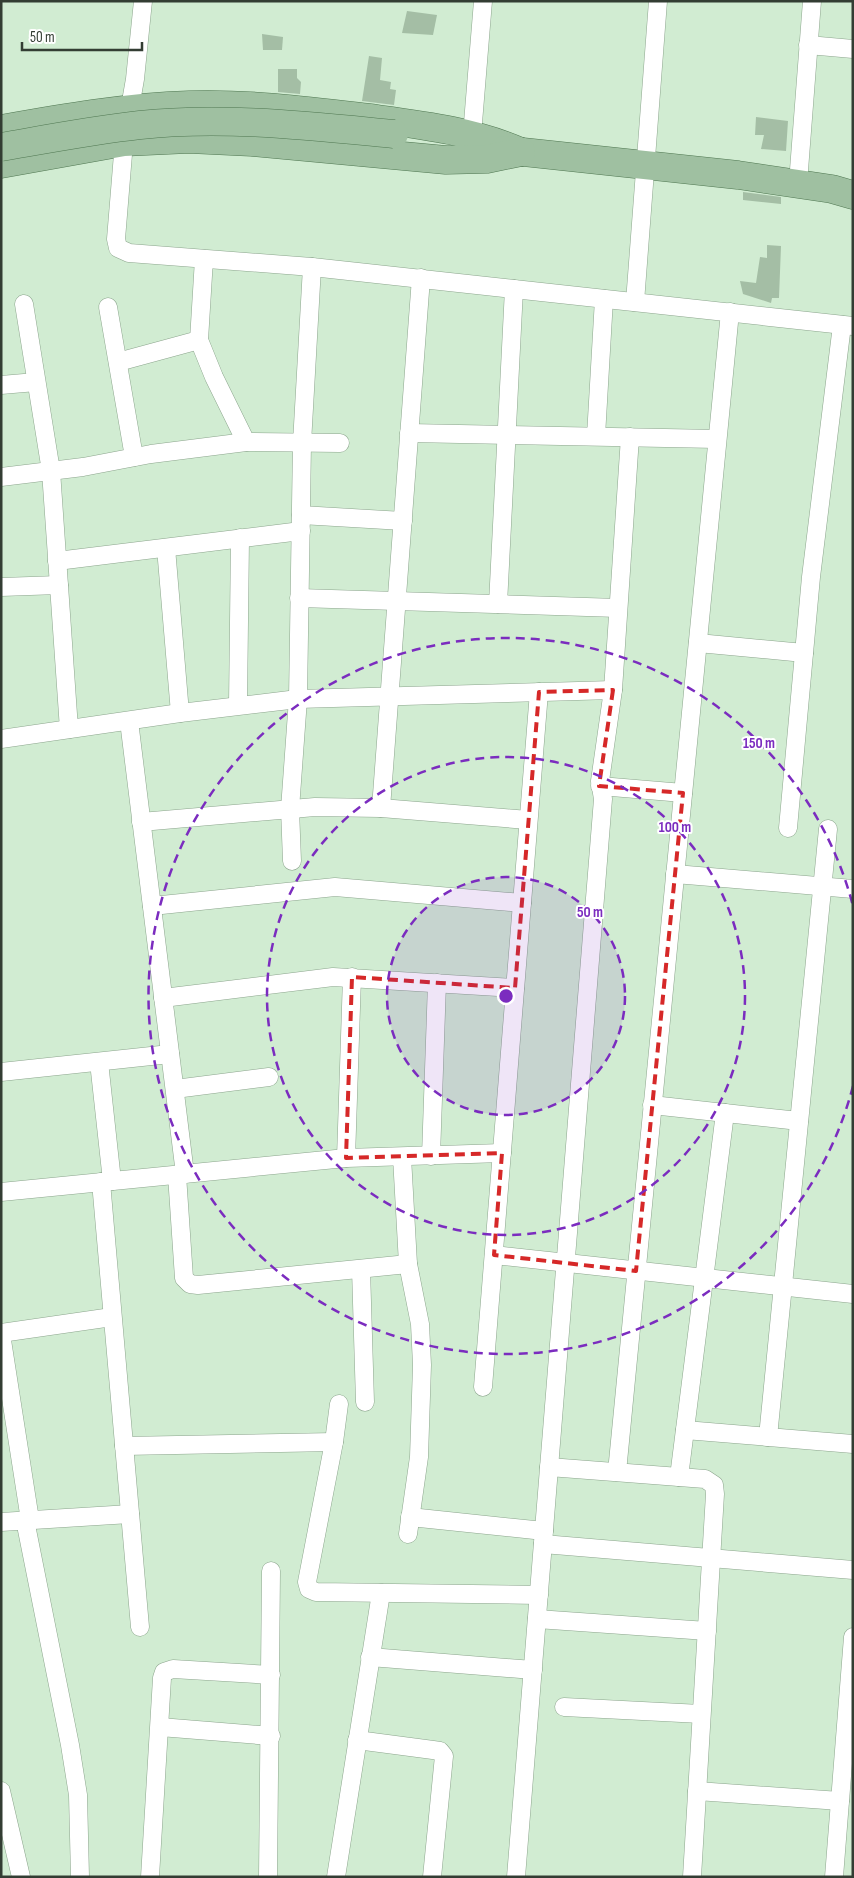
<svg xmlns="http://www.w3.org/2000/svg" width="854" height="1878" font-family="'Sofia Sans Condensed',sans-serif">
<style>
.building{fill:#a4bea5}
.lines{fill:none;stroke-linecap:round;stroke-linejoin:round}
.street-casing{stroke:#8ca58d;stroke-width:19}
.primary-casing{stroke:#507752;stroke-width:29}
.street{stroke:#fff;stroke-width:18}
.primary{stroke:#9fc0a1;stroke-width:28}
.primary-bridge-casing{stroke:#507752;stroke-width:29;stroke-linecap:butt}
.primary-bridge{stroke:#9fc0a1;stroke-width:28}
.marked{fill:none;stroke:#d62828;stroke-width:4;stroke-dasharray:10 6;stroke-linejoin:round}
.ring{fill:none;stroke:#7b2cbf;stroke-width:2.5;stroke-dasharray:9 6}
.centre{fill:#7b2cbf;stroke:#fff;stroke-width:2.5}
.ring-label{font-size:15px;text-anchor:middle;font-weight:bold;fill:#7b2cbf;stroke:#fff;stroke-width:4;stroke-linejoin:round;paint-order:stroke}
</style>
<rect width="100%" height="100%" fill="#d1ecd2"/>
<!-- building -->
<g class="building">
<path d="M407 11 437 15 433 35 402 33Z"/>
<path d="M262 34 283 37 282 50H263Z"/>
<path d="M369 56 382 58 380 80 391 82 390 89 396 90 394 105 362 101Z"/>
<path d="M278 69H297V78L301 82 300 94 278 92Z"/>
<path d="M756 117 788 121 786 151 761 149 764 135H755Z"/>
<path d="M743 192 781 197V204L743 200Z"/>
<path d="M767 245 781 246 779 298H772L771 303 743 294 740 281 756 283 760 257 767 258Z"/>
</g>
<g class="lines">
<defs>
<g id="street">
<path d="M143 1 135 79 124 142 116 239 118 248 129 253 312 267 853 326"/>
<path d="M808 45 853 49"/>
<path d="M472 135 483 1"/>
<path d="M798 183 812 1"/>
<path d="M204 259 199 340 214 377 246 442"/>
<path d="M635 302 658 1"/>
<path d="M24 304 51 471 69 729"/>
<path d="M108 307 134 457"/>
<path d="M118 362 199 340"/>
<path d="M1 385 36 382"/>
<path d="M409 433 717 439"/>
<path d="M596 436 604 299"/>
<path d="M1 477 83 467 151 454 246 442 340 443"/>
<path d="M301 515 403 521"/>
<path d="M166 548 180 713"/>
<path d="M57 561 301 531"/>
<path d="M1 587 59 585"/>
<path d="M299 598 618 608"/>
<path d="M498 604 514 289"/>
<path d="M698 643 804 653"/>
<path d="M238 705 240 538"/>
<path d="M129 721 185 1174"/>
<path d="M1 739 180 713 298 699 613 690"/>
<path d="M600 786 683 793"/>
<path d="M381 808 421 278"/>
<path d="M141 822 315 807 381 808 528 820"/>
<path d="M788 828 811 577 842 325"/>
<path d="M292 861 290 809 298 699 302 443 312 267"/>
<path d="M675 874 853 889"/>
<path d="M152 906 335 887 522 903"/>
<path d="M163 998 333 977 515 988"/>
<path d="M99 1062 112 1181"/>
<path d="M1 1072 170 1054"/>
<path d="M175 1089 269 1077"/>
<path d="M652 1105 799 1121"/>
<path d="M431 1156 437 983"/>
<path d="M402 1157 408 1264 420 1324 422 1365 419 1457 408 1534"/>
<path d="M346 1158 352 977"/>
<path d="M177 1175 184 1278 190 1284 198 1285 408 1264"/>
<path d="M101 1182 140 1627"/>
<path d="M1 1192 346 1158 502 1153"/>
<path d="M494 1255 853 1294"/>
<path d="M361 1269 365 1402"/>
<path d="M1 1333 112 1317"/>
<path d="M1 1334 30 1520"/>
<path d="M483 1387 539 692"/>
<path d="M339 1404 334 1442 307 1582 309 1589 316 1592 539 1595"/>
<path d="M685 1430 853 1444"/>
<path d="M768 1437 828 829"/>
<path d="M124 1446 334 1442"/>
<path d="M549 1467 705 1479 714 1485 715 1494 692 1877"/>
<path d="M617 1472 730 312"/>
<path d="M679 1477 725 1113"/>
<path d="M410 1517 544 1531"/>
<path d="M25 1520 70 1745 78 1795 80 1877"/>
<path d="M1 1522 130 1514"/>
<path d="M543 1544 853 1570"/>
<path d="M537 1619 707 1631"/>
<path d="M370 1657 533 1670"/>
<path d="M564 1707 701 1714"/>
<path d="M160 1727 271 1736"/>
<path d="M357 1740 433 1750 440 1751 444 1756 432 1877"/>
<path d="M1 1791 21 1877"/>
<path d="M697 1791 840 1801"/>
<path d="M150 1877 162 1678 164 1672 173 1669 271 1675"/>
<path d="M268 1877 271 1571"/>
<path d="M336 1877 381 1593"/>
<path d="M516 1877 603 799 600 781 613 690 630 437"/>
<path d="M834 1877 853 1637"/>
</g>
<g id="primary">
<path d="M1 129C63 118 126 107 189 105 249 103 311 111 370 118 422 125 474 131 521 152"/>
<path d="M504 150 738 175 832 189 853 195"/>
<path d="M1 164 124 142 189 139 252 142 446 160 487 159 521 152"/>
</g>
</defs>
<!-- street casing -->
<use href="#street" class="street-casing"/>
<!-- primary casing -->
<use href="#primary" class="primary-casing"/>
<!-- street -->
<use href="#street" class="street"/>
<!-- primary -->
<use href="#primary" class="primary"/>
<defs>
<path id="primary-bridge" d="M1 147C47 139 94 130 140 125 224 116 310 126 394 134"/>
</defs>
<!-- primary-bridge casing -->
<use href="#primary-bridge" class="primary-bridge-casing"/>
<!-- primary-bridge -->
<use href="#primary-bridge" class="primary-bridge"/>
</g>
<!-- marked area -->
<path class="marked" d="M613 690 599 786 683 793 636 1271 494 1255 502 1153 346 1158 352 977 515 988 539 692Z"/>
<!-- distance rings -->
<circle cx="506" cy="996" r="119" fill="#7b2cbf" fill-opacity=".12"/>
<g class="ring">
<circle cx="506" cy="996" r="119"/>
<circle cx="506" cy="996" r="239"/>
<path d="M853 1086A358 358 0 1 1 853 906"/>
</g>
<circle cx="506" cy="996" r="8" class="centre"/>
<g class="ring-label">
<text x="759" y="748">150 m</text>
<text x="675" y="832">100 m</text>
<text x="590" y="917">50 m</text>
</g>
<!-- border -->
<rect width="854" height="1878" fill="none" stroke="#333d33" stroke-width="5"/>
<!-- scale -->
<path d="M22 42v8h120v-8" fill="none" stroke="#333d33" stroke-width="2.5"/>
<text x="30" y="42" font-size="15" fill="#333d33" stroke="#ffffff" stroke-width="4" paint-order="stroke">50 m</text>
</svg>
